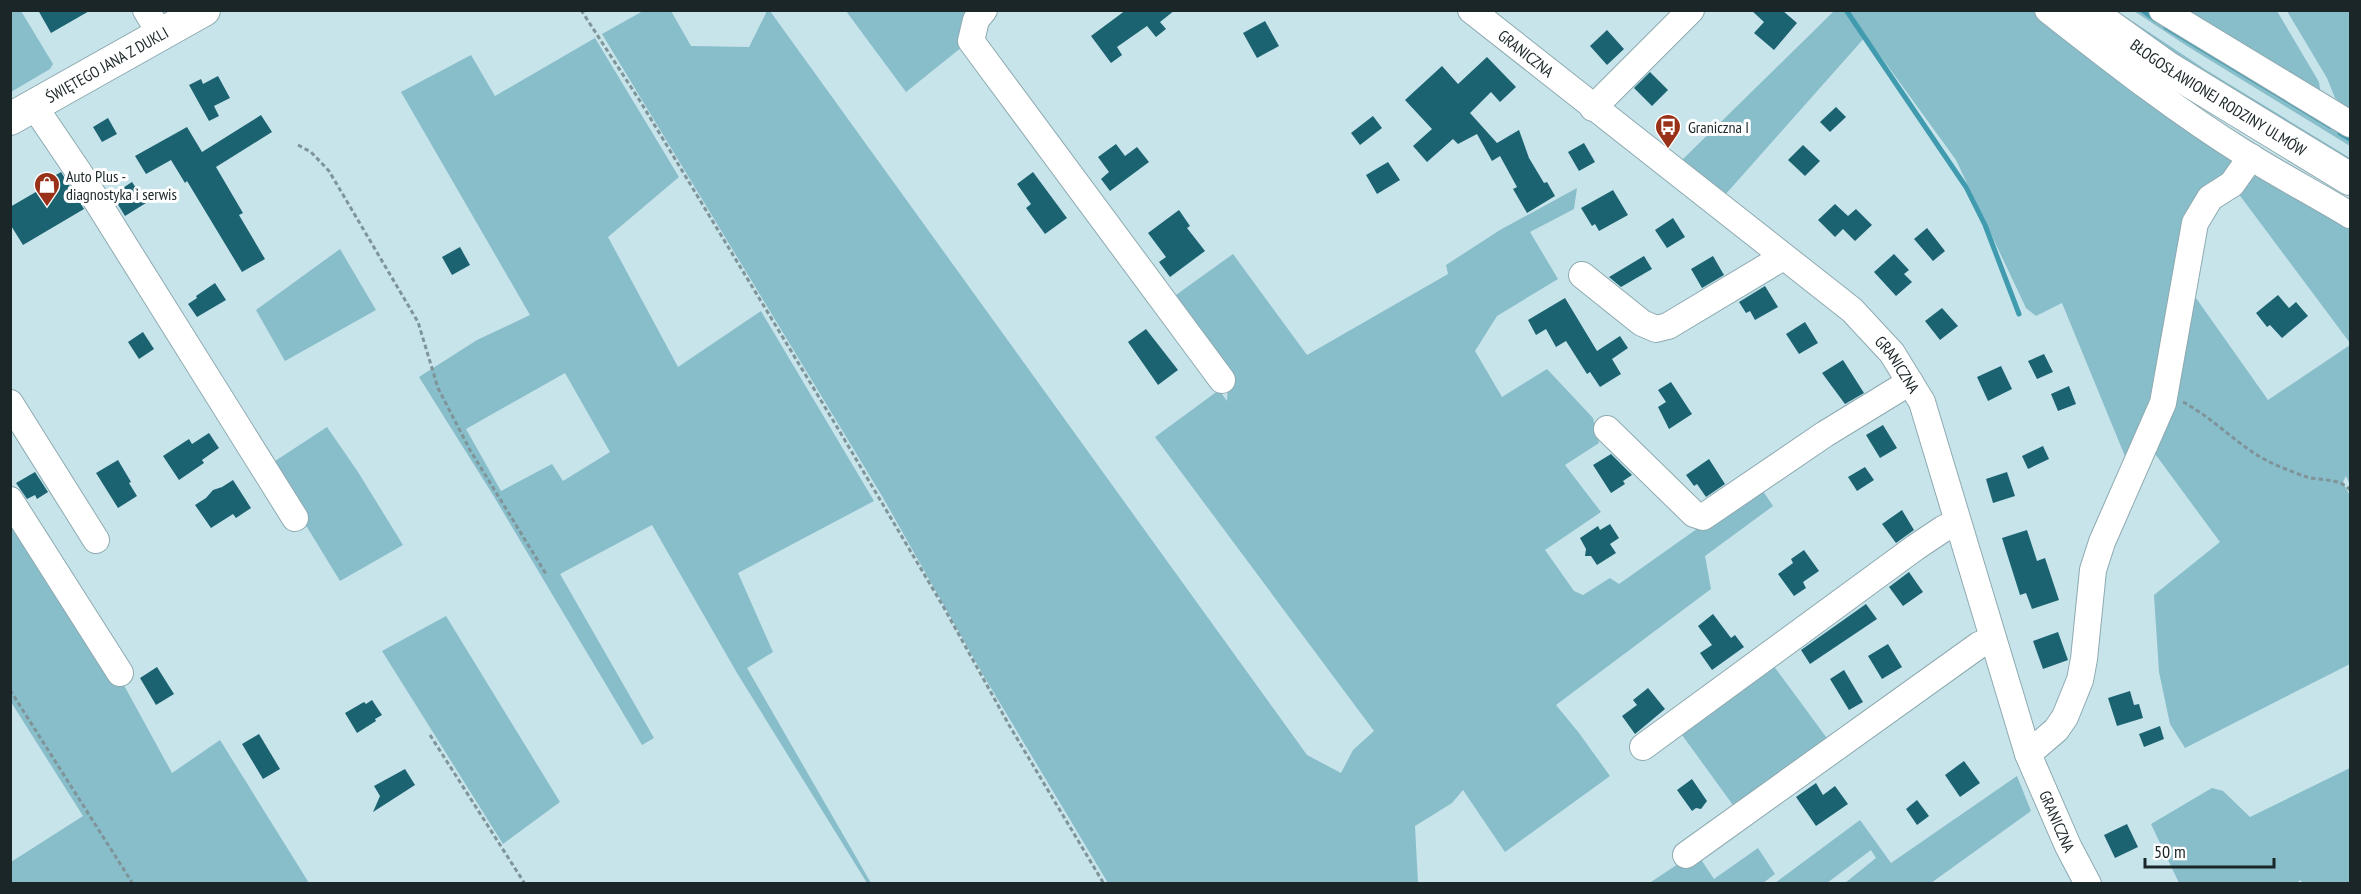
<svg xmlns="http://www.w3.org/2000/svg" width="2361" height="894" font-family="'PT Sans Narrow',sans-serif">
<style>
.green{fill:#88bdca;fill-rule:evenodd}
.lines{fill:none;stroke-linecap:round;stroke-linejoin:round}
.stream{stroke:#409baf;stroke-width:5}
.building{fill:#1c6372}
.minor-casing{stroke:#8eaab1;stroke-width:28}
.major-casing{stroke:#8eaab1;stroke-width:34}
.path{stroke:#7f9499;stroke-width:3;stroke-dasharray:4.5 3;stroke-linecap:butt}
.minor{stroke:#fff;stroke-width:26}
.major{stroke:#fff;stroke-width:32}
.labels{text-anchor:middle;stroke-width:6;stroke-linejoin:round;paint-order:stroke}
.street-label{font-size:16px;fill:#1b2629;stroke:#fff}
.poi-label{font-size:16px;fill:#1b2629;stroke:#fff;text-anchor:start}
</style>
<rect width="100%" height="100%" fill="#c7e4eb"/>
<!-- green -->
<g class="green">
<path d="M1835 10 2032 11 2193 126 2234 161 2213 190 2159 402 2129 466 2062 303 2036 316 2026 308 1956 160 1866 36 1724 196 1680 162Z"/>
<path d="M10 11H21L53 64 50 69 11 92Z"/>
<path d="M643 11H671L691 46 749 47 767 11H770L1307 755 1341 773 1353 750 1374 731 1155 437 1219 390 1227 401 1228 381 1169 300 1233 254 1307 355 1448 274 1446 265 1500 230 1577 188 1574 209 1530 232 1558 279 1497 316 1475 351 1502 397 1547 369 1593 418 1599 443 1565 465 1601 512 1545 550 1574 591 1583 595 1610 578 1619 584 1759 485 1773 506 1705 556 1711 589 1556 705 1579 733 1610 776 1505 852 1463 790 1452 803 1415 826 1418 883H1108L985 678 882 496 602 34Z"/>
<path d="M846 11H978L967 43 906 92Z"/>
<path d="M2103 11H2117L2206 70 2350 158V168Z"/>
<path d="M2134 11H2155L2350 131V146L2187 46Z"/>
<path d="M2170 11H2277L2319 82 2320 89 2318 94Z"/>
<path d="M2287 11H2350V118L2340 108V102L2335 98 2327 78Z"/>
<path d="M595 38 679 177 608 237 678 367 761 311 874 501 738 573 773 652 747 668 871 883H867L737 673 652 525 560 574 654 738 642 745 493 495 419 377 477 340 530 315 401 92 471 55 495 96ZM565 373 610 452 563 481 552 464 501 491 466 429Z"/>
<path d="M2265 174 2350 224V343L2238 193C2246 182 2251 175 2265 174Z"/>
<path d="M340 249 376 310 285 361 256 310Z"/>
<path d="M2191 291 2268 400 2350 345V485L2346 476 2343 482 2350 496V664L2185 748 2170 724 2159 672 2154 595 2220 542 2150 447Z"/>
<path d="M327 427 358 472 403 545 340 581 269 465Z"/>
<path d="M10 508 120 678 172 773 220 740 309 883H11V862L83 816 11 702Z"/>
<path d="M446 616 560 802 503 844 382 651Z"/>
<path d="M1770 661 1832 745 1738 812 1677 728Z"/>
<path d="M2350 768V883H2303L2300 880 2296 884 2179 883 2151 824 2212 788 2223 791 2250 817Z"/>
<path d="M2017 776 2031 811 1931 883H1845L1876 858 1871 850 1827 883H1775L1860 820 1891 863Z"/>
<path d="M1758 848 1775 874 1763 883 1648 884 1696 852 1714 879Z"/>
</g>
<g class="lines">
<!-- stream -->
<g class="stream">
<path d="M1846 10 1966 187 1985 225 2019 314"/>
<path d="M2142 10 2156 20"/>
<path d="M2166 27 2330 126"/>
<path d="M2340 133 2350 139"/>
</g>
</g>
<!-- building -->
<g class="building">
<path d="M38 10H91L51 33Z"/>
<path d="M1126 10H1175L1160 22 1166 29 1156 37 1147 26 1117 47 1122 55 1111 63 1091 36Z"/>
<path d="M1751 10H1782L1797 23 1774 50 1754 33 1764 22Z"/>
<path d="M1265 21 1279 46 1257 58 1243 33Z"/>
<path d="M1607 30 1624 49 1607 65 1590 46Z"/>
<path d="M1487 57 1516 87 1500 102 1491 92 1470 113 1497 143 1519 130 1529 158 1544 183 1547 182 1555 196 1527 213 1513 189 1517 187 1500 156 1492 161 1477 134 1458 144 1453 139 1427 162 1413 146 1432 129 1405 100 1442 66 1458 84Z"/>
<path d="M1650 72 1668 90 1652 106 1634 88Z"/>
<path d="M218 76 230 98 214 106 219 116 209 121 189 85 201 79 203 84Z"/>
<path d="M1836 107 1846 117 1830 132 1820 122Z"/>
<path d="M261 115 272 132 216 167 243 213 239 215 265 259 242 272 187 181 185 183 171 160 146 174 135 156 187 127 202 152Z"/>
<path d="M1373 116 1382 128 1360 145 1351 133Z"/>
<path d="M108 118 117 134 102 142 93 127Z"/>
<path d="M1584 143 1595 162 1579 171 1568 152Z"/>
<path d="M1116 144 1125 156 1137 147 1149 162 1110 191 1101 179 1109 172 1098 157Z"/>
<path d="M1803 145 1820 161 1805 176 1788 160Z"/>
<path d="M1388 162 1400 180 1377 194 1366 175Z"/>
<path d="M61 172 84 209 23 245 10 224V207L41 189 39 185Z"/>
<path d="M1033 172 1067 218 1045 234 1026 208 1031 204 1017 184Z"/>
<path d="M132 182 146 203 125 216 112 195Z"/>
<path d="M1613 190 1628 215 1599 231 1595 224 1592 226 1581 208Z"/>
<path d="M1835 204 1848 216 1856 209 1872 225 1855 241 1843 229 1835 237 1818 220Z"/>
<path d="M1179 210 1190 226 1187 228 1205 251 1170 277 1159 262 1166 257 1148 233Z"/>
<path d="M1673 218 1685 237 1667 248 1655 230Z"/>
<path d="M1927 228 1945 251 1933 261 1914 239Z"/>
<path d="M460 247 470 265 452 275 442 257Z"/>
<path d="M1894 254 1909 270 1904 274 1912 282 1896 296 1874 272Z"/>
<path d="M1644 256 1652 269 1621 287 1609 277Z"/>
<path d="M1713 256 1724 275 1702 288 1691 269Z"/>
<path d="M215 283 226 300 197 317 188 304 197 298 196 296Z"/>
<path d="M1765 286 1778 307 1755 320 1750 311 1746 313 1739 302Z"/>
<path d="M2278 295 2289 308 2296 302 2308 316 2282 338 2270 325 2267 327 2256 313Z"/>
<path d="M1565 298 1597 351 1620 336 1628 348 1612 359 1621 374 1600 387 1590 372 1587 374 1566 341 1556 347 1546 329 1536 335 1528 320Z"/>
<path d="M1942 308 1958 326 1940 340 1925 321Z"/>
<path d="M1805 322 1818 343 1799 354 1786 334Z"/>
<path d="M1146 329 1178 370 1158 385 1128 342Z"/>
<path d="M143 332 154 349 139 359 128 342Z"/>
<path d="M2044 354 2053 372 2037 379 2028 361Z"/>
<path d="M1843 360 1864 393 1845 404 1822 373Z"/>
<path d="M2001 366 2012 389 1988 401 1977 377Z"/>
<path d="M1671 382 1692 414 1669 429 1658 407 1666 402 1658 390Z"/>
<path d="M2069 386 2076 404 2058 411 2051 394Z"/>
<path d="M1883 425 1897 448 1880 458 1866 435Z"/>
<path d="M209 433 219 448 202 460 204 463 179 480 163 456 189 439 192 444Z"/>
<path d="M2043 446 2049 459 2028 469 2022 456Z"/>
<path d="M1611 454 1632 475 1623 481 1625 484 1611 493 1593 465Z"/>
<path d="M1709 459 1725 484 1706 497 1697 484 1694 486 1686 475Z"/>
<path d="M118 460 131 482 129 483 137 496 118 508 96 473Z"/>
<path d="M1865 467 1874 480 1857 491 1848 477Z"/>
<path d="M35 472 48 492 37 499 35 495 27 499 16 483Z"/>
<path d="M2007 472 2015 496 1993 503 1986 479Z"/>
<path d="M233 480 251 508 236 518 233 514 211 528 195 505 206 498 213 490 222 487Z"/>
<path d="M1902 510 1914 530 1896 543 1882 524Z"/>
<path d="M1610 524 1619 538 1610 544 1616 553 1597 565 1591 556H1585L1586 549 1580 538 1598 526 1600 530Z"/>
<path d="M2027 530 2037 561 2045 558 2059 600 2032 609 2026 593 2020 595 2002 538Z"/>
<path d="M1804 550 1819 571 1803 582 1806 588 1794 596 1778 574 1793 563 1791 559Z"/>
<path d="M1909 572 1923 592 1903 606 1889 587Z"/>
<path d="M1866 604 1877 619 1810 664 1801 650Z"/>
<path d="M1713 614 1731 638 1735 635 1744 647 1712 670 1700 653 1712 645 1698 626Z"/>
<path d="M2058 632 2068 660 2043 669 2033 641Z"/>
<path d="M1888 644 1902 667 1882 679 1868 656Z"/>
<path d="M157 667 174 694 156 705 140 678Z"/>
<path d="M1844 670 1863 702 1849 710 1830 679Z"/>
<path d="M1648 688 1665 709 1635 734 1622 716 1637 705 1633 700Z"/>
<path d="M2130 691 2134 705 2139 704 2143 718 2117 726 2108 698Z"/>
<path d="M372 700 382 715 375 719 376 721 357 733 345 713 364 702 366 704Z"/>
<path d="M2160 726 2164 739 2144 747 2139 734Z"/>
<path d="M259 734 280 769 263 779 242 744Z"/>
<path d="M1964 761 1980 783 1960 797 1945 775Z"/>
<path d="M405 769 415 785 373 812 380 796 374 786Z"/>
<path d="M1692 779 1707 801 1701 809 1696 808 1692 811 1677 790Z"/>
<path d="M1816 783 1823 795 1835 786 1848 804 1816 826 1796 797Z"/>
<path d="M1917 800 1929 816 1917 825 1906 809Z"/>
<path d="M2127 824 2138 847 2115 858 2104 835Z"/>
</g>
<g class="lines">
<defs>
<g id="minor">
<path d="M146 10 161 35"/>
<path d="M984 10 976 20 971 41 1222 380"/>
<path id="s1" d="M1471 10 1852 310 1892 353 1922 402 2028 754 2068 846 2088 884"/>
<path d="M2048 10C2112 60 2175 110 2244 153 2279 175 2315 194 2350 215"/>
<path d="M2162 10 2350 124"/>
<path d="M34 106 78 171 295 518"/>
<path d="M1593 108 1691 10"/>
<path d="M1582 275 1642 323 1656 329 1668 326 1783 257"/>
<path d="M10 403 96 540"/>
<path d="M1607 429 1694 514 1703 517 1825 434 1910 382"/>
<path d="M10 500 120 673"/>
<path d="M1643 747 1916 547 1943 529 1957 522"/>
<path d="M2028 754 2056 730 2065 717 2080 680 2084 659 2093 570 2102 542 2163 403 2195 223 2210 198 2232 184 2251 157"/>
<path d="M1686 855 1979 645 1992 640"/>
</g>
<g id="major">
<path id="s2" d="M2087 10 2168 68 2350 179"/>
<path id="s3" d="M10 119 204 10"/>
</g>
</defs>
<!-- minor casing -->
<use href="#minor" class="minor-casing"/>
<!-- major casing -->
<use href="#major" class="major-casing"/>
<!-- path -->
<g class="path">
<path d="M581 10 640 101 837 427 943 606 1009 725 1104 884"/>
<path d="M298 145 311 152 329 171 418 322 438 388 470 450 546 574"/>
<path d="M2183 402C2217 420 2241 450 2276 465 2286 469 2297 474 2307 477 2322 481 2340 478 2350 490"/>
<path d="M10 690 133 884"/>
<path d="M430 735 525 884"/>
</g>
<!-- minor -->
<use href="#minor" class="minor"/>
<!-- major -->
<use href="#major" class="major"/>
</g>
<!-- icons -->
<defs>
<symbol id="bus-pin" viewBox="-11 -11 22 30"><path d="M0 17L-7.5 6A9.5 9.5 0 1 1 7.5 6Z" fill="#993118" stroke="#fff"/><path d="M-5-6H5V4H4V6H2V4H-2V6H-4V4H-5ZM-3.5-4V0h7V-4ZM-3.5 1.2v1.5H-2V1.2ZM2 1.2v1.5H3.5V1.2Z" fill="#fff"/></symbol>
<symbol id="shop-pin" viewBox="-11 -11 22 30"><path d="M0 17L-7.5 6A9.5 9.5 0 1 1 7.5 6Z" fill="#993118" stroke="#fff"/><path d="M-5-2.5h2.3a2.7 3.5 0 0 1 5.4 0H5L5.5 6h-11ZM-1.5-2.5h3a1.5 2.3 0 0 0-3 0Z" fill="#fff"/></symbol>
</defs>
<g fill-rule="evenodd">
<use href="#bus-pin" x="1653" y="112" width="30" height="40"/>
<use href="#shop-pin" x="32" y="170" width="30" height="40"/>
</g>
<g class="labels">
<!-- street labels -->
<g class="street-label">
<text dy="6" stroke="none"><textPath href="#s1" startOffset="70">GRANICZNA</textPath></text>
<text dy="6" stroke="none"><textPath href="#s3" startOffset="111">ŚWIĘTEGO JANA Z DUKLI</textPath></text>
<text dy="6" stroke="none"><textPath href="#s2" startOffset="158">BŁOGOSŁAWIONEJ RODZINY ULMÓW</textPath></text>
<text dy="6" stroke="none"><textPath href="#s1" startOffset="556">GRANICZNA</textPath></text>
<text dy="6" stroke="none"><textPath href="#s1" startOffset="1042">GRANICZNA</textPath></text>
</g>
<!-- poi labels -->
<g class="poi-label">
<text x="1688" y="133">Graniczna I</text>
<text x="66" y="182">Auto Plus -<tspan x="66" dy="18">diagnostyka i serwis</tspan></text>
</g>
</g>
<!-- border -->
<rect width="2361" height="894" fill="none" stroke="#1b2629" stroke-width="24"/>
<!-- scale -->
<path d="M2145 858v9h129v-9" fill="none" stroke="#1b2629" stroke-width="3"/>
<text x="2154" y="858" font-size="18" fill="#1b2629" stroke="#ffffff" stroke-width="4.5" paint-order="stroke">50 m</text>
</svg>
